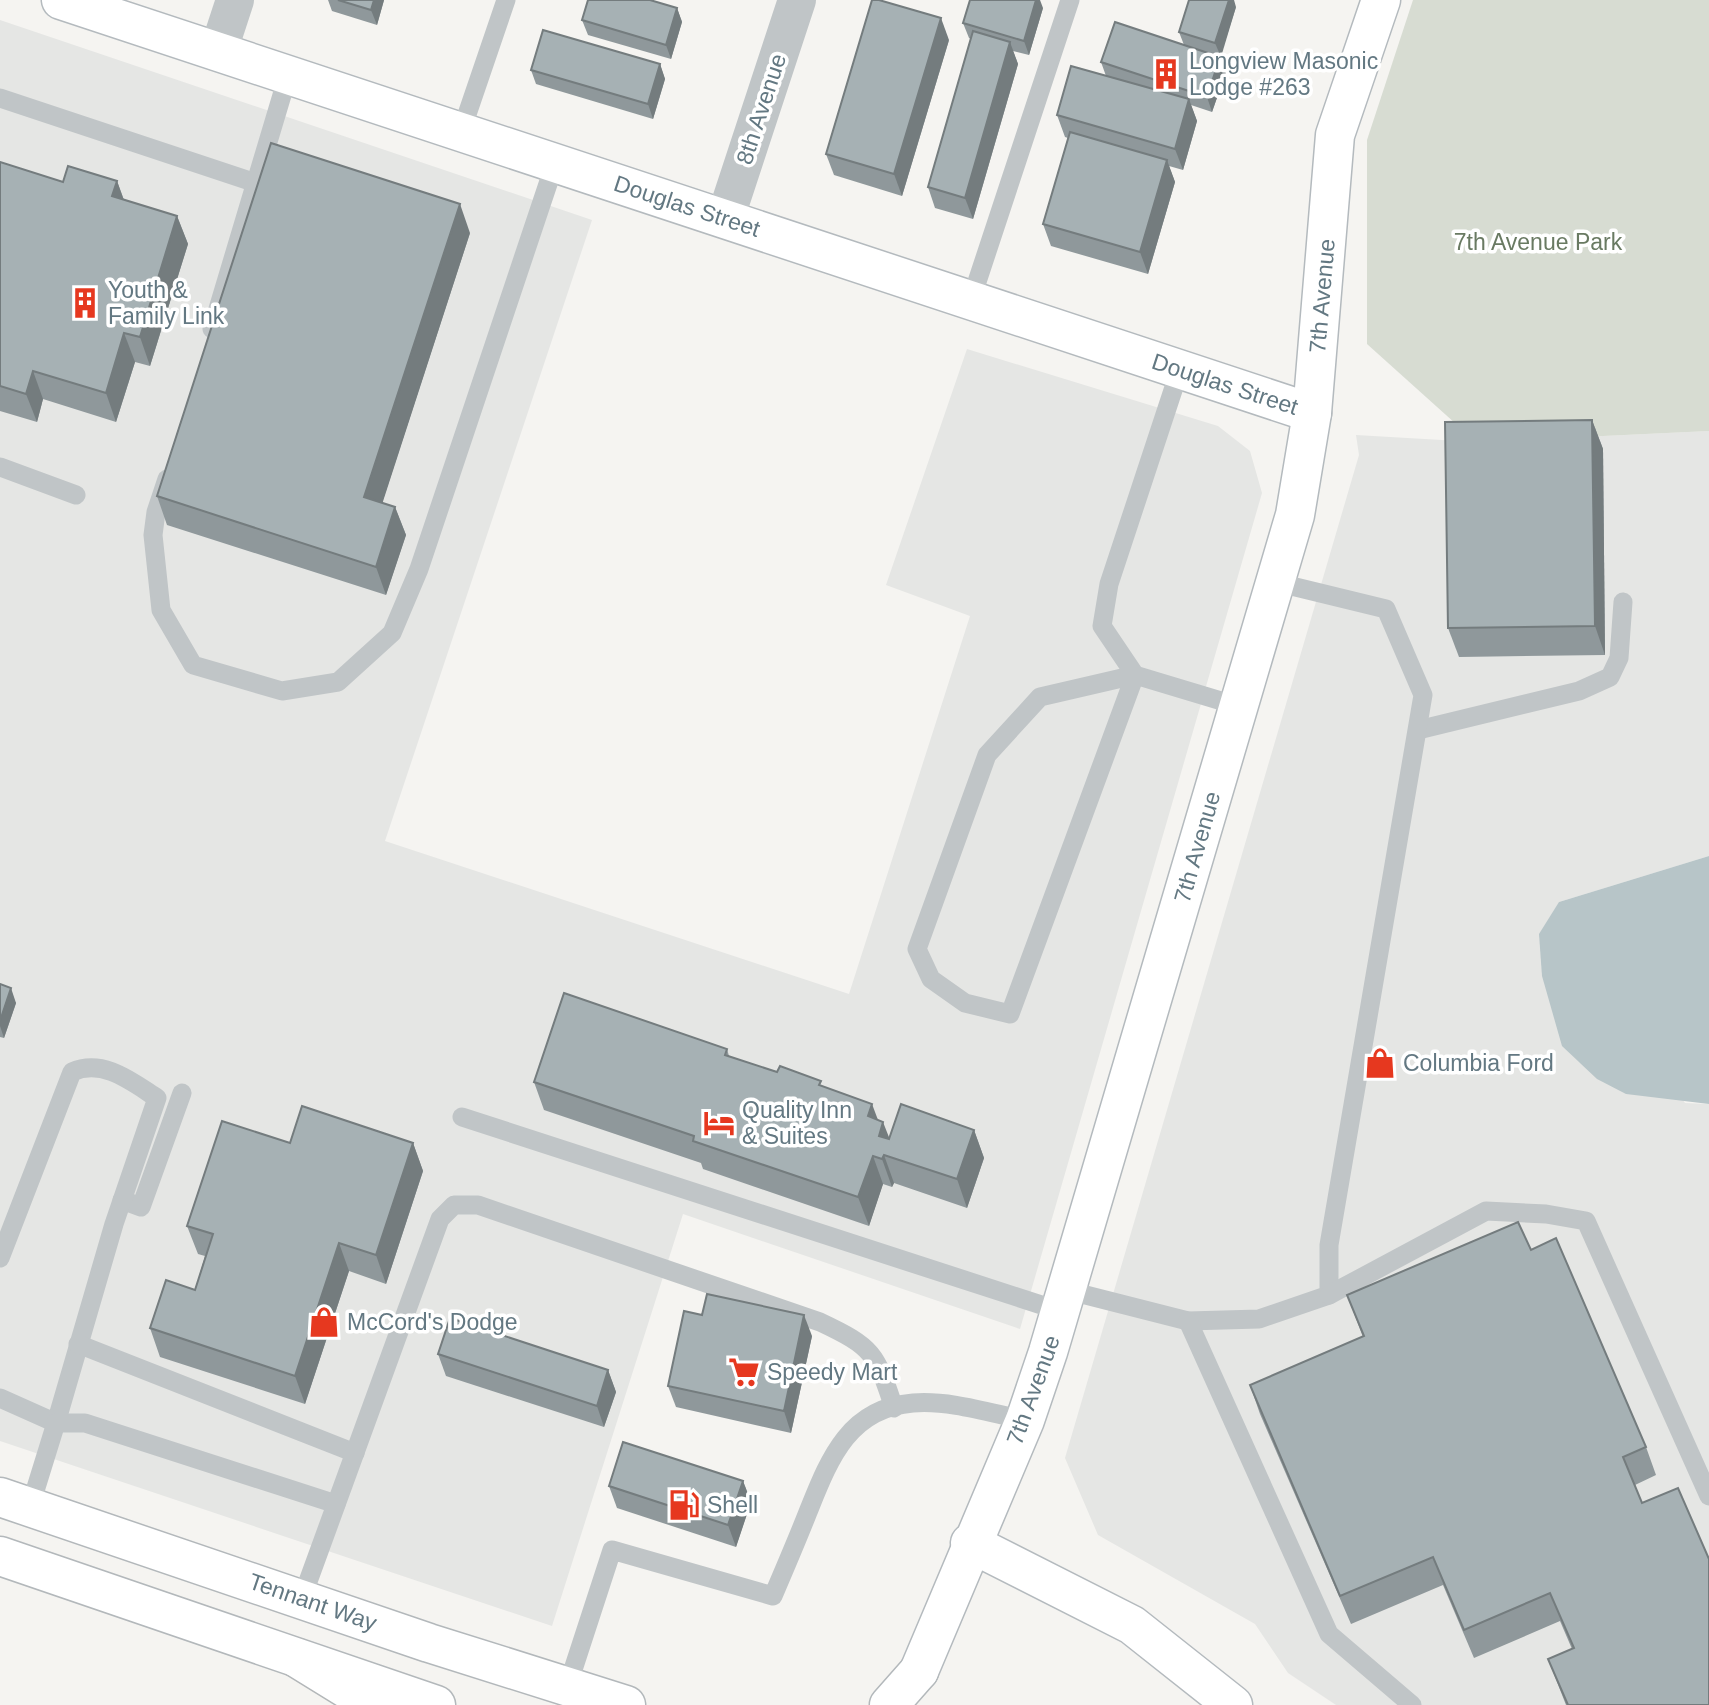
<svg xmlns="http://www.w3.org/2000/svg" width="1709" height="1705" font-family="Helvetica,sans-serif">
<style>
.built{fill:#e5e6e4}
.green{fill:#d7dcd2}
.water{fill:#b7c5c8}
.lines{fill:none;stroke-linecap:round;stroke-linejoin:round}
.secondary-casing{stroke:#b4babe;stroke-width:41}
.primary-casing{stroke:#b3b8bb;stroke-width:41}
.highway-casing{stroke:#b3b7b9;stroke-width:41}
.lane{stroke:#c0c5c7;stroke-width:19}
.street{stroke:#c0c5c7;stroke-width:38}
.secondary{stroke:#fff;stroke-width:38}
.primary{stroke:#fff;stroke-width:38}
.highway{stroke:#fff;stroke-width:38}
.wall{fill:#8f989b}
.shaded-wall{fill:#747c7e}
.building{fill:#a6b1b4;stroke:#747c7e;stroke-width:2}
.labels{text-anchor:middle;stroke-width:7;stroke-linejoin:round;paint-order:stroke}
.poi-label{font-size:23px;fill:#637882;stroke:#fff;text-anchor:start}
.street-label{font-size:23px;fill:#637882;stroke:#fff}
.park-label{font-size:23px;fill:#697a62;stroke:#fff}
</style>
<rect width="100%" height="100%" fill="#f5f4f1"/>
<!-- built -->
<g class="built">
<path d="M0 20 592 220 385 841 849 994 970 616 886 585 967 349 1218 426 1250 451 1262 493 1020 1329 683 1214 552 1626 0 1441Z"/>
<path d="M1709 431V856L1559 902 1685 1103 1709 1104V1705H1336L1288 1673 1255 1624 1098 1535 1065 1458 1359 455 1356 435 1476 442Z"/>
</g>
<!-- green -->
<path class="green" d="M1413 0H1709V431L1476 442 1367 344V140Z"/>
<!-- water -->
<path class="water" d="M1709 856V1104L1626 1094 1597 1079 1562 1046 1542 976 1539 934 1559 902Z"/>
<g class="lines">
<defs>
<g id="secondary">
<path d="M61 0 1312 413"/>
<path d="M970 1543 1132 1625 1233 1705"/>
<path d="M919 1671 1025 1420 1048 1352 1295 515 1312 413 1335 135 1381 0"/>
</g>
<g id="primary">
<path d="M0 1497 429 1643 626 1705"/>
<path d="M0 1556 436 1705"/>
<path d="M889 1705 919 1671"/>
</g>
<path id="highway" d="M297 1658 373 1705"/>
</defs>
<!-- secondary casing -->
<use href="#secondary" class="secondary-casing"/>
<!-- primary casing -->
<use href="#primary" class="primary-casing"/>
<!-- highway casing -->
<use href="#highway" class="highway-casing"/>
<!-- lane -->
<g class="lane">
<path d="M0 98 256 183"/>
<path d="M461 132 506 0"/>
<path d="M971 300 1070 0"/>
<path d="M212 329 288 75"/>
<path d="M1180 369 1109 584 1102 626 1135 675 1010 1014 965 1003 931 979 917 949 987 755 1040 697 1135 675 1238 706"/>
<path d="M0 467 76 495"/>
<path d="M167 479 156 512 153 535 161 610 193 665 282 691 338 682 392 633 419 569 555 163"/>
<path d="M1418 730 1579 691 1610 677 1619 658 1623 602"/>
<path d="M462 1117 1060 1311"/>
<path d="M122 1200 141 1207 182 1093"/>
<path d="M0 1258 72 1072C103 1058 132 1082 157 1098L114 1224 56 1423 0 1398"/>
<path d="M1066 1290 1188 1321 1259 1319 1329 1295V1245L1423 695 1386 609 1275 582"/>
<path d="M1329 1295 1486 1211 1546 1214 1586 1221 1709 1496"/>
<path d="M1188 1321 1329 1634 1412 1705"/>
<path d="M78 1344 355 1453"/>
<path d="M30 1507 56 1423H85L336 1504"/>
<path d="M302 1598 440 1219 454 1205H478L820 1322C873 1347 876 1353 894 1408"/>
<path d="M568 1685 612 1550 773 1596C785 1568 797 1540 808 1512 829 1460 848 1408 913 1403 950 1400 990 1413 1025 1420"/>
</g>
<!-- street -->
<g class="street">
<path d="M218 52 235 0"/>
<path d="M725 219 797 0"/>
</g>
<!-- secondary -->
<use href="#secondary" class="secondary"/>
<!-- primary -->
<use href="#primary" class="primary"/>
<!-- highway -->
<use href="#highway" class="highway"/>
</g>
<!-- wall -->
<g class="wall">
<path d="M328 0H384L377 25 332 11Z"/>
<path d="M1236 7 1220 57 1226 72 1212 112 1191 105 1197 121 1183 170 1169 166 1175 182 1148 274 1051 246 1043 224 1068 138 1065 137 1057 115 1106 76 1101 62 1184 45 1179 32Z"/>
<path d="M677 8 682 22 671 59 588 35 582 20Z"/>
<path d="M1043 8 1029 55 1013 51 1018 64 973 219 935 208 928 187 971 39 969 38 963 23Z"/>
<path d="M949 40 902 196 834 175 826 154Z"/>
<path d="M660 64 665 79 653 119 536 84 531 70Z"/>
<path d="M0 162 63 182 117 181 124 200 177 216 188 244 150 366 135 362 116 422 43 399 37 422 0 411Z"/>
<path d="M470 233 382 503 395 507 406 535 386 595 167 525 157 496Z"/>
<path d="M1592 420 1603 449 1605 655 1459 657 1448 628Z"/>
<path d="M0 984 16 1003 4 1038 0 1037Z"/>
<path d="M727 1049 729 1056 823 1087 878 1120 889 1138 974 1130 984 1158 967 1208 894 1183 892 1187 883 1184 869 1226 703 1169 701 1163 544 1110 534 1082Z"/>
<path d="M290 1143H413L423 1171 386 1284 349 1271 305 1404 160 1357 150 1328 195 1290 205 1256 198 1254 187 1226Z"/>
<path d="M1531 1250 1646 1447 1656 1475 1635 1485 1709 1705H1566L1548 1659 1572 1649 1560 1621 1474 1658 1443 1585 1351 1624 1260 1414 1250 1385 1363 1337 1347 1295Z"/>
<path d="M812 1336 791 1433 676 1407 668 1386Z"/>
<path d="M438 1354 608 1370 616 1392 604 1427 446 1376Z"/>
<path d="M743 1481 751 1502 736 1547 617 1508 609 1486Z"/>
</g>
<!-- shaded-wall -->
<g class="shaded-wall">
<path d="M374 0H384L377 25 371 10Z"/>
<path d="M1036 0H1040L1043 8 1029 55 1024 41Z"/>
<path d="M1229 0H1234L1236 7 1221 57 1215 43Z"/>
<path d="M677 8 682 22 671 59 666 45Z"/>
<path d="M941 18 949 40 902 196 894 174Z"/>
<path d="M1010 42 1018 64 973 219 965 198Z"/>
<path d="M1220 57 1226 72 1212 112 1207 97Z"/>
<path d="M660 64 665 79 653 119 648 104Z"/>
<path d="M1189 99 1197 121 1183 170 1175 149Z"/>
<path d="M1167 160 1175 182 1148 274 1140 252Z"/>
<path d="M117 181 127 209 112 196Z"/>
<path d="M460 204 470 233 375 526 364 497Z"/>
<path d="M177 216 188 244 150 366 140 337Z"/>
<path d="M124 333 135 362 116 422 106 393Z"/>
<path d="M33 371 43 399 37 422 26 394Z"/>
<path d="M1592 420 1603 449 1605 655 1595 626Z"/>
<path d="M395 507 406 535 386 595 376 567Z"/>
<path d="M11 988 16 1003 4 1038 0 1026V1021Z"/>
<path d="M872 1104 881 1128 883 1122 894 1150 891 1157 868 1116Z"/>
<path d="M974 1130 984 1158 967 1208 957 1179Z"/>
<path d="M413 1143 423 1171 386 1284 376 1255Z"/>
<path d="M884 1155 894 1183 892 1187 882 1159Z"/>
<path d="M873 1156 883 1184 869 1226 858 1197Z"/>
<path d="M339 1243 349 1271 305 1404 295 1376Z"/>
<path d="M804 1315 812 1336 791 1433 784 1411Z"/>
<path d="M608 1370 616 1392 604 1427 597 1406Z"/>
<path d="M743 1481 751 1502 736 1547 728 1525Z"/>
</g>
<!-- building -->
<g class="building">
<path d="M338 0H374L371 10Z"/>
<path d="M588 0H650L677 8 666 45 582 20Z"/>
<path d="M872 0H879L941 18 894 174 826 154Z"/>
<path d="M970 0H1036L1024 41 963 23Z"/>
<path d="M1189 0H1229L1215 43 1179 32Z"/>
<path d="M1115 22 1220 57 1207 97 1101 62Z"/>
<path d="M543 30 660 64 648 104 531 70Z"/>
<path d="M973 31 1010 42 965 198 928 187Z"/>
<path d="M1071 66 1189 99 1175 149 1057 115Z"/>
<path d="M1070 132 1167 160 1140 252 1043 224Z"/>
<path d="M271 143 460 204 364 497 395 507 376 567 157 496Z"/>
<path d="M0 162 63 182 68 166 117 181 112 196 177 216 140 337 124 333 106 393 33 371 26 394 0 386Z"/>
<path d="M1592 420 1595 626 1448 628 1445 422Z"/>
<path d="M0 984 11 988 0 1021Z"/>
<path d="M564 993 727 1049 725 1055 777 1072 780 1066 821 1081 819 1085 872 1104 868 1116 883 1122 879 1136 889 1139 901 1104 974 1130 957 1179 884 1155 882 1159 873 1156 858 1197 693 1141 694 1136 534 1082Z"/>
<path d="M302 1106 413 1143 376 1255 339 1243 295 1376 150 1328 166 1280 195 1290 213 1234 187 1226 222 1121 290 1143Z"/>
<path d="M1518 1222 1531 1250 1556 1238 1646 1447 1623 1457 1642 1503 1678 1488 1709 1559V1705H1568L1548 1659 1574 1648 1550 1593 1464 1630 1433 1557 1340 1596 1250 1385 1364 1336 1347 1295Z"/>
<path d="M707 1294 804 1315 784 1411 668 1386 684 1311 702 1315Z"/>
<path d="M450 1318 608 1370 597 1406 438 1354Z"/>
<path d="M623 1442 743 1481 728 1525 609 1486Z"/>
</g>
<!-- icons -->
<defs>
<symbol id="building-bare" viewBox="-9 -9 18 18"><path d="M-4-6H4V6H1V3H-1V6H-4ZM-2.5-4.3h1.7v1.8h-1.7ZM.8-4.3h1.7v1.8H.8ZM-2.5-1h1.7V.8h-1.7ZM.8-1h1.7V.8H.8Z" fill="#e6381f" stroke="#fff" stroke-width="2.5" paint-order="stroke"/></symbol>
<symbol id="shop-bare" viewBox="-9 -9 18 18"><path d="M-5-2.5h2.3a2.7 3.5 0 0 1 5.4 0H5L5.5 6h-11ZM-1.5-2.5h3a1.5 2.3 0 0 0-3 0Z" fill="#e6381f" stroke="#fff" stroke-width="2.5" paint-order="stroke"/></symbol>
<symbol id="hotel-bare" viewBox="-9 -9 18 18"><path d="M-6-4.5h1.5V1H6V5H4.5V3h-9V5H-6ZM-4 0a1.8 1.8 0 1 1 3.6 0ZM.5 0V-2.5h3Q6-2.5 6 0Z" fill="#e6381f" stroke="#fff" stroke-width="2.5" paint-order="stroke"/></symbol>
<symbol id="supermarket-bare" viewBox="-9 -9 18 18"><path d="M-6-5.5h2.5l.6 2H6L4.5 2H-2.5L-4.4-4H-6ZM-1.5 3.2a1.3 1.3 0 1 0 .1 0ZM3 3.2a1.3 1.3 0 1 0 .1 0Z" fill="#e6381f" stroke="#fff" stroke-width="2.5" paint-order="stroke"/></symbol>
<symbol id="fuel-bare" viewBox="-9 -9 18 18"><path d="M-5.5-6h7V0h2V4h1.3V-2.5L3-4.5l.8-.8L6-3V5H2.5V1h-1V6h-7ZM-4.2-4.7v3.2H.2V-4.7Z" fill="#e6381f" stroke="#fff" stroke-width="2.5" paint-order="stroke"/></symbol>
</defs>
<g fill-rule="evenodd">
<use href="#building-bare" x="1144" y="52" width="44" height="44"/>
<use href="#building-bare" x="63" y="281" width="44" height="44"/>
<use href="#shop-bare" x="1358" y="1041" width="44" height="44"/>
<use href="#hotel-bare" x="697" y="1101" width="44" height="44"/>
<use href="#shop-bare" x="302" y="1300" width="44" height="44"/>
<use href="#supermarket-bare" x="722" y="1350" width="44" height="44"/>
<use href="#fuel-bare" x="662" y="1483" width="44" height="44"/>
</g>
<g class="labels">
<!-- poi labels -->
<g class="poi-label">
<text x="1189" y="69">Longview Masonic<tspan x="1189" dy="26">Lodge #263</tspan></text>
<text x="108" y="298">Youth &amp;<tspan x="108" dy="26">Family Link</tspan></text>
<text x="1403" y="1071">Columbia Ford</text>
<text x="742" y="1118">Quality Inn<tspan x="742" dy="26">&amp; Suites</tspan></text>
<text x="347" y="1330">McCord's Dodge</text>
<text x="767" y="1380">Speedy Mart</text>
<text x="707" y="1513">Shell</text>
</g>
<!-- street labels -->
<g class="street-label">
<text transform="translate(761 109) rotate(-72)" y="8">8th Avenue</text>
<text transform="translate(687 206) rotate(18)" y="8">Douglas Street</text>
<text transform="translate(1322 296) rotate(-85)" y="8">7th Avenue</text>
<text transform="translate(1225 384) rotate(18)" y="8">Douglas Street</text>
<text transform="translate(1197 847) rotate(-74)" y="8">7th Avenue</text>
<text transform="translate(1033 1390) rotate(-70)" y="8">7th Avenue</text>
<text transform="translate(313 1602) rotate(19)" y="8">Tennant Way</text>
</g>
<!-- park labels -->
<g class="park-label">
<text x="1538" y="250">7th Avenue Park</text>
</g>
</g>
</svg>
